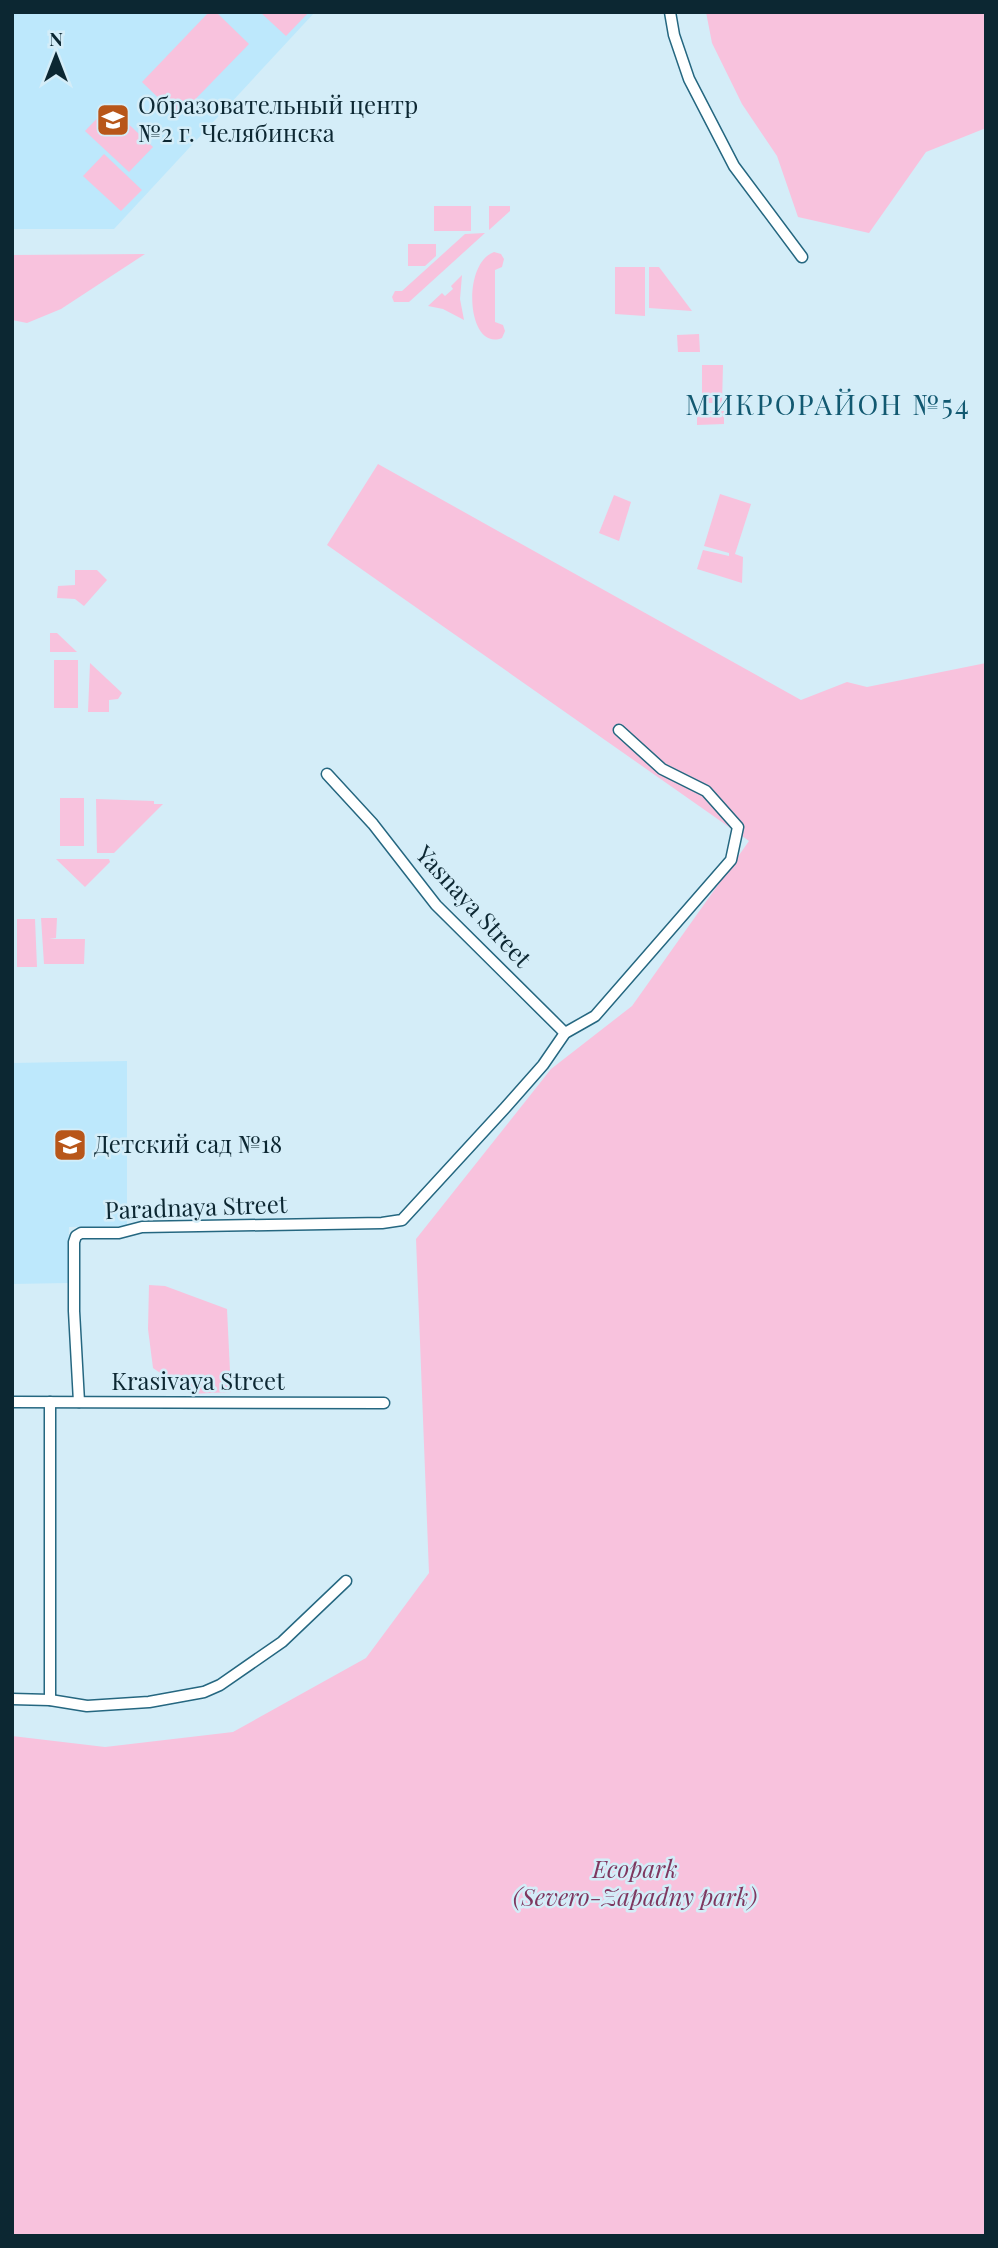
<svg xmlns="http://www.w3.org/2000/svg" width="998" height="2248" font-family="'Playfair Display',serif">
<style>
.built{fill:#bde8fc}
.green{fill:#f8c2dd}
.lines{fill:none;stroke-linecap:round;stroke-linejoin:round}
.street-casing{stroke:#256780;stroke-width:13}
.street{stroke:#fff;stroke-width:10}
.labels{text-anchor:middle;stroke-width:5;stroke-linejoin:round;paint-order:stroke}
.poi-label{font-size:24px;fill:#0c2732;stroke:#d4edf8;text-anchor:start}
.street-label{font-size:24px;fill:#0c2732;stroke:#d4edf8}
.park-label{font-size:24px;font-style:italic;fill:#7e375f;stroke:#d4edf8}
.quarter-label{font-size:28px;letter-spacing:2px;fill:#125971;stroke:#d4edf8}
</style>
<rect width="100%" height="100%" fill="#d4edf8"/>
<!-- built -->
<g class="built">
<path d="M12 12H315L114 229H12Z"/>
<path d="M127 1061V1226L69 1227 68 1283 12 1284V1063Z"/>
</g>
<!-- green -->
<g class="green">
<path d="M209 12H216L249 44 178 117 142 82Z"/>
<path d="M260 12H309L286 36Z"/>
<path d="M706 12H986V128L926 152 869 233 798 217 777 156 742 104 712 43Z"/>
<path d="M109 106 153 147 129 172 85 131Z"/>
<path d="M104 154 142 190 121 211 83 176Z"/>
<rect x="434" y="206" width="37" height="25"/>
<path d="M489 206H510V211L489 230Z"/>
<path d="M485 233 409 302H394L392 297 395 291H402L465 234Z"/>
<path d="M436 244V256L425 266H408V244Z"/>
<path d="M494 252 501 254 504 259 502 267 495 270V322L503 325 505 331 502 338C467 352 461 264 494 252Z"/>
<path d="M145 254 61 309 27 323 12 320V255Z"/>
<path d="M615 267H645V316L615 314Z"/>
<path d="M649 267H659L692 311 649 308Z"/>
<path d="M462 275 460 299 464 320 443 309 428 306 442 293 445 296 453 289 451 286Z"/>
<path d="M699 334 700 352H678L677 335Z"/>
<path d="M702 365H723L722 403H702Z"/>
<path d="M724 411V424L697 425V412Z"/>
<path d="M378 464 801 700 847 682 867 687 986 663V2236H12V1736L105 1747 233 1732 366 1658 429 1573 416 1239 551 1069 632 1006 749 841 327 545Z"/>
<path d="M720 494 751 504 735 554 743 557 742 583 697 569 703 550 729 556V553L704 546Z"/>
<path d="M614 495 631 502 619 541 599 533Z"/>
<path d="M75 570H97L107 580 84 606 75 599 57 598 58 586 75 585Z"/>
<path d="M50 633H57L77 652H50Z"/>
<rect x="54" y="660" width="24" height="48"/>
<path d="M90 663 122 693 118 699 109 700V712H88Z"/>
<rect x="60" y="798" width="24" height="48"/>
<path d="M96 799 154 801V804H163L114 853H97Z"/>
<path d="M56 859H109L110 862 85 887Z"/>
<path d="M41 918H57L56 938 49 939H85L84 964H44Z"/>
<path d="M17 919H35L37 967H17Z"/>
<path d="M149 1285 165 1286 227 1309 231 1392 191 1394 153 1368 148 1329Z"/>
</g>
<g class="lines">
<defs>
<g id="street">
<path d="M670 12 674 35 689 79 734 166 802 257"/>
<path d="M327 774 373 824 436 905 565 1033"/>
<path d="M12 1402 384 1403"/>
<path d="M50 1402V1700"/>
<path d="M79 1402 74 1311V1242L76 1236 81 1233H119L142 1227 382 1223 402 1220 505 1108 543 1065 565 1033 595 1016 731 860 738 827 706 791 662 769 619 730"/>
<path d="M12 1699 50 1700 87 1706 149 1702 204 1692 220 1685 282 1642 346 1581"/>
</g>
</defs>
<!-- street casing -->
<use href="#street" class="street-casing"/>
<!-- street -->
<use href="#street" class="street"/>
</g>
<!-- icons -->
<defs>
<symbol id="school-square" viewBox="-11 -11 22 22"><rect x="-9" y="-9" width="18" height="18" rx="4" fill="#b85619" stroke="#d4edf8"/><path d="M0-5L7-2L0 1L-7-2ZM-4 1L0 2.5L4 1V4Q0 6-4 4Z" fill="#fff"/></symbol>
</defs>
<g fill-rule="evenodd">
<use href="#school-square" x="94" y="101" width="38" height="38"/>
<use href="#school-square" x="51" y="1126" width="38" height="38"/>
</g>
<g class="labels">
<!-- poi labels -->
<g class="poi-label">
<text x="138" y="114">Образовательный центр<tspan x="138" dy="28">№2 г. Челябинска</tspan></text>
<text x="94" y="1153">Детский сaд №18</text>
</g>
<!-- street labels -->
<g class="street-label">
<text transform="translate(473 907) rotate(47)" y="8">Yasnaya Street</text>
<text transform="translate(196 1208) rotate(-2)" y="8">Paradnaya Street</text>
<text x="198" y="1390">Krasivaya Street</text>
</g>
<!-- park labels -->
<g class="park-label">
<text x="635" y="1878">Ecopark<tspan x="635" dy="28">(Severo-Zapadny park)</tspan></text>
</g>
<!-- quarter labels -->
<g class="quarter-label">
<text x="828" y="415">МИКРОРАЙОН №54</text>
</g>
</g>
<!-- border -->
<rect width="998" height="2248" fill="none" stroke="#0c2732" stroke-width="28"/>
<!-- north arrow -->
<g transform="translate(56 56)" stroke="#d4edf8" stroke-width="5" paint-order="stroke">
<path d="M0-5L12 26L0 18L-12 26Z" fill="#0c2732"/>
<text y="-10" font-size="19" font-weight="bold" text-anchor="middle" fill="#0c2732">N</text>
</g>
</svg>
